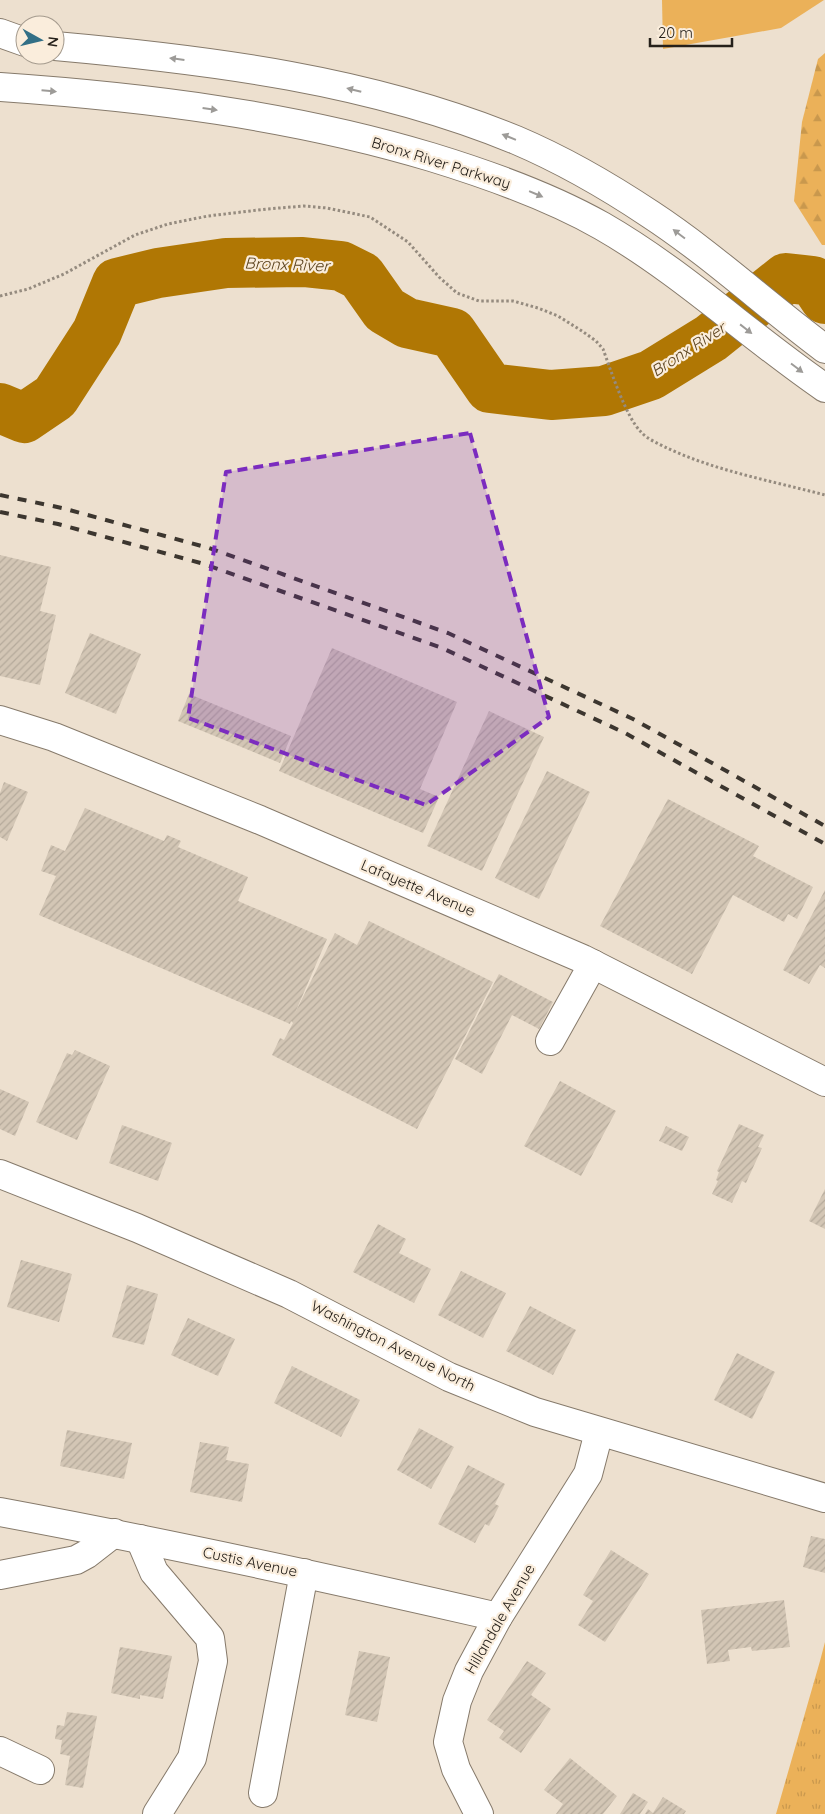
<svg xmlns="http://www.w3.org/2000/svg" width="825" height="1814" font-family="Quicksand,sans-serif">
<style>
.grass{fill:url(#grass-tufts)}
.forest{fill:url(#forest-firs)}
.pitch{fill:#ebb159}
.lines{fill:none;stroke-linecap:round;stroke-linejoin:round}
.river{stroke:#b07704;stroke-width:50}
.building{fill:url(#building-hatch)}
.minor-casing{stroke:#867a6b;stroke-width:30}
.highway-casing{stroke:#867a6b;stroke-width:30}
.path{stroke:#958b7f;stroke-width:3;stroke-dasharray:2.5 2.5;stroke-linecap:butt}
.minor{stroke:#fff;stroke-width:28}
.highway{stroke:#fff;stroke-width:28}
.rail{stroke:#3c362f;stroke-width:4;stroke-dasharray:9 9;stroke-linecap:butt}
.oneway{fill:#9d9b98}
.marked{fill:#7b2cbf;fill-opacity:0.2;stroke:#7b2cbf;stroke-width:4;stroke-dasharray:10 6;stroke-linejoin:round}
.labels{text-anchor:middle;stroke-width:4.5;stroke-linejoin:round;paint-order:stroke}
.street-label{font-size:15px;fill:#25201a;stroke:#faeddc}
.water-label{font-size:16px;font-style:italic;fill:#5b421d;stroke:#faeddc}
</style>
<defs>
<pattern id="grass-tufts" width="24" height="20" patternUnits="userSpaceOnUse" patternTransform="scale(1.25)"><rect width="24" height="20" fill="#ebb159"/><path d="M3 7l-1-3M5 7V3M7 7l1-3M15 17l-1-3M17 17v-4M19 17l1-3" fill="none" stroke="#c9984d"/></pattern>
<pattern id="forest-firs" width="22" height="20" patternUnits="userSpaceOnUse" patternTransform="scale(1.25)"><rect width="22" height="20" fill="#ebb159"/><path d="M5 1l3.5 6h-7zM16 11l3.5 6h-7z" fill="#c9984d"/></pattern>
<pattern id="building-hatch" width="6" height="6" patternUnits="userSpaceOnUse" patternTransform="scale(1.25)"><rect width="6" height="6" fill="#d3c6b5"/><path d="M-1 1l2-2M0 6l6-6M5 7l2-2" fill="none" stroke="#b5aa9b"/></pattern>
</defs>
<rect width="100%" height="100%" fill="#ede0cf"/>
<!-- grass -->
<path class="grass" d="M825 1642V1814H776L820 1661Z"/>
<!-- forest -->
<path class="forest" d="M825 53V245H822L794 201 802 122 818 59Z"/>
<!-- pitch -->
<path class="pitch" d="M662 0H824L781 28 663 49Z"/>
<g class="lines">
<!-- river -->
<path class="river" d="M0 408 24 418 55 397 97 332 117 283 158 273 226 263 303 262 341 266 361 276 385 310 407 323 452 333 490 388 551 395 604 391 651 375 711 338 786 278 813 281 825 299"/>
</g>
<!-- building -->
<g class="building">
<path d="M0 555 51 567 40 611 56 615 40 685 0 676Z"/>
<path d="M90 633 141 654 116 714 65 693Z"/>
<path d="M332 648 457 702 420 789 439 797 423 833 279 771Z"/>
<path d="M189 694 291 736 280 763 178 721Z"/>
<path d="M489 711 544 737 482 871 427 846Z"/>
<path d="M547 771 590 792 539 899 495 878Z"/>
<path d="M4 782 28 792 7 841 0 837V793Z"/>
<path d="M668 799 759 846 753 856 813 887 797 919 788 914 784 922 733 895 692 974 600 926Z"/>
<path d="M85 808 164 841 167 835 181 841 178 847 248 877 238 901 327 939 295 1013 335 933 357 945 369 921 493 982 417 1129 272 1055 280 1038 284 1040 293 1023 291 1021 290 1024 39 915 56 876 41 871 51 845 65 851Z"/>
<path d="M825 890V968L820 965 809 984 783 970Z"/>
<path d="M499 974 553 1002 539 1029 512 1015 482 1074 455 1059Z"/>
<path d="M75 1050 110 1066 77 1140 36 1122 67 1053 72 1055Z"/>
<path d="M560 1081 616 1111 581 1176 524 1146Z"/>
<path d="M0 1089 29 1102 15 1136 0 1129Z"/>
<path d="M739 1124 764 1135 758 1147 762 1148 746 1183 742 1181 732 1203 712 1194 718 1181 716 1180 719 1172 717 1171Z"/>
<path d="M122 1125 172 1143 158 1181 109 1163Z"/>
<path d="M666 1126 689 1137 682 1151 659 1141Z"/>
<path d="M825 1189V1229L809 1221Z"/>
<path d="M378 1224 406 1239 399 1253 431 1269 414 1303 353 1272Z"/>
<path d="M21 1260 72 1274 59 1322 7 1307Z"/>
<path d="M461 1271 506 1293 483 1338 438 1315Z"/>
<path d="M127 1285 158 1294 144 1345 112 1337Z"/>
<path d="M530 1306 576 1330 553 1375 506 1351Z"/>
<path d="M188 1318 235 1339 218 1376 171 1355Z"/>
<path d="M737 1353 775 1372 752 1419 714 1400Z"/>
<path d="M292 1366 360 1400 341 1437 274 1403Z"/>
<path d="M419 1428 454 1447 431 1489 397 1470Z"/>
<path d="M67 1430 132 1443 124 1479 60 1466Z"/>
<path d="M200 1442 229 1447 226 1460 249 1464 242 1502 190 1492Z"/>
<path d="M468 1465 505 1484 495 1504 499 1506 489 1526 485 1524 475 1543 438 1524Z"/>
<path d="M811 1536 825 1539V1573L803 1567Z"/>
<path d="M611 1550 649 1574 605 1642 578 1625 593 1601 583 1595Z"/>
<path d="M784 1600 790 1647 752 1651 751 1647 728 1650 730 1661 707 1664 701 1610Z"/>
<path d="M120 1647 172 1656 163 1699 140 1695V1699L111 1693Z"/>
<path d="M359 1651 390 1657 377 1722 345 1715Z"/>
<path d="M527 1661 546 1673 531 1695 551 1709 521 1753 499 1738 504 1731 487 1720Z"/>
<path d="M67 1712 97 1716 83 1788 65 1785 70 1756 60 1754 62 1740 55 1739 57 1725 64 1726Z"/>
<path d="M570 1758 617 1796 603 1814H556L563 1804 544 1790Z"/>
<path d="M633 1793 648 1802 640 1814H620Z"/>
<path d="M663 1797 686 1811 684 1814H645L648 1809 653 1813Z"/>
</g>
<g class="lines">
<defs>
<g id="minor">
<path d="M0 720 54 737 260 820 583 959 825 1082"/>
<path d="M550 1041 593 964"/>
<path d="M0 1174 137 1228 289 1294 449 1377 535 1412 825 1498"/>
<path d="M0 1512C167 1543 333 1579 498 1617"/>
<path d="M140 1539 154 1572 210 1638 213 1661 192 1758 157 1814"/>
<path d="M0 1575 76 1560 87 1554 114 1533"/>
<path d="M0 1751 40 1770"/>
<path d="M263 1793 304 1573"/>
<path d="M479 1814 456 1769 448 1742 457 1701 469 1671 498 1617 588 1474 599 1432"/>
</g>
<g id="highway">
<path d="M0 33 25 42"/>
<path d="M55 46C211 60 370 80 516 140 563 160 608 186 650 214 711 254 766 305 825 349"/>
<path d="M0 87C145 97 291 115 431 157 490 175 549 196 602 226 682 272 749 336 825 388"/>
</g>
</defs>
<!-- minor casing -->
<use href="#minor" class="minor-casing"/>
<!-- highway casing -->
<use href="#highway" class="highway-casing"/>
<!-- path -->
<path class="path" d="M0 296 28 289 64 274 135 235 168 224 208 216 267 209 304 206 327 208 370 217 408 242 439 277 457 293 479 301H513L538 308 558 316 582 331 596 341 603 349C611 371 626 417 641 432 647 439 659 444 667 448 716 471 772 481 825 495"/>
<!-- minor -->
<use href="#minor" class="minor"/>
<!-- highway -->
<use href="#highway" class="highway"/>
<!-- rail -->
<g class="rail">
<path d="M0 495 62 508 209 548 448 633 633 719 825 826"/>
<path d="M0 512 58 524 204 564 442 648 625 733 825 844"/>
</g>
</g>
<!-- one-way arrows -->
<defs><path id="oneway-solid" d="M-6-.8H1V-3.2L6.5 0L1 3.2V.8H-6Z" transform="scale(1.25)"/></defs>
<g class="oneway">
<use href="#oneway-solid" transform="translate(177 59) rotate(-173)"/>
<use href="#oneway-solid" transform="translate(354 90) rotate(-166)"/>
<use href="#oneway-solid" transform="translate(49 91) rotate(5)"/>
<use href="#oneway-solid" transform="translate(210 109) rotate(8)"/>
<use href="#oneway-solid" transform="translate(509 137) rotate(-158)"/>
<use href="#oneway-solid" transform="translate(536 194) rotate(23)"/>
<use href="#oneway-solid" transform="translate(679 234) rotate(-143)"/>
<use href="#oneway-solid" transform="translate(746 329) rotate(38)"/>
<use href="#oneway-solid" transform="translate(797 368) rotate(37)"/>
</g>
<!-- marked area -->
<path class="marked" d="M470 433 549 717 426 805 188 718 226 472Z"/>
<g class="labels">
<!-- street labels -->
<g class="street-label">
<text transform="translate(441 163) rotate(17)" y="5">Bronx River Parkway</text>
<text transform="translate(418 888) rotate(23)" y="5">Lafayette Avenue</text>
<text transform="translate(393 1346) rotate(27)" y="5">Washington Avenue North</text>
<text transform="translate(250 1562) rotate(12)" y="5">Custis Avenue</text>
<text transform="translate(500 1619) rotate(-60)" y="5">Hillandale Avenue</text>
</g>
<!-- water labels -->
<g class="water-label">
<text transform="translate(287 264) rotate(2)" y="6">Bronx River</text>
<text transform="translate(688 349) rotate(-33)" y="6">Bronx River</text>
</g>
</g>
<!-- north arrow -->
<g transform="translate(40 40) rotate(98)"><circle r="24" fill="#faeddc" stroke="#a59b8e"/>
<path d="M0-4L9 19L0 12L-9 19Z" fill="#326f86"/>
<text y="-8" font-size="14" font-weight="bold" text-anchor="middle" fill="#25201a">N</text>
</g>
<!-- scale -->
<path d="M650 38v8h82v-8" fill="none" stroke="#25201a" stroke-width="2.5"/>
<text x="658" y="38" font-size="15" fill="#25201a" stroke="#faeddc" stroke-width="4" paint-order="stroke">20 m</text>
</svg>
